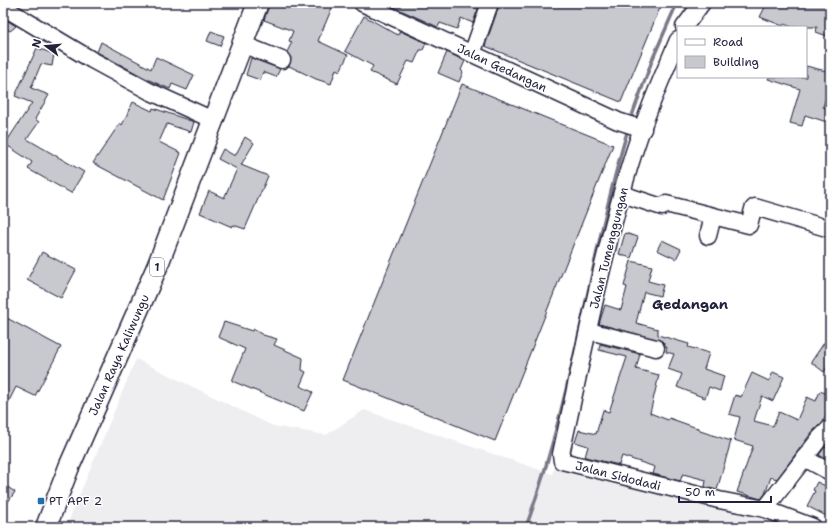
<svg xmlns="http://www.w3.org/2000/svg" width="833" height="530" font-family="'Shantell Sans',sans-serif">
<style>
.built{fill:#eeeef1}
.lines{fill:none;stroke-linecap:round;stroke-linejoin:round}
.stream{stroke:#7a7a88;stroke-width:3.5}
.building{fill:#c8c8cf;stroke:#22223b}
.minor-casing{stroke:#22223b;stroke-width:19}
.major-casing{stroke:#22223b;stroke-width:23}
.minor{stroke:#fff;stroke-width:16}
.major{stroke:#fff;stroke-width:20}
.poi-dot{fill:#1f6fb2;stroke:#fff;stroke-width:1.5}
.labels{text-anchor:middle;stroke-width:3;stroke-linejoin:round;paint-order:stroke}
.shield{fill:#fff;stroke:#646476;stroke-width:1}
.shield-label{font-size:11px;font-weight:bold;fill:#22223b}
.street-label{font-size:12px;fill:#22223b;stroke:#fff}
.poi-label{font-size:12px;fill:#22223b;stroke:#fff;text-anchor:start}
.quarter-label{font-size:14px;font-weight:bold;fill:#22223b;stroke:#fff}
</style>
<rect width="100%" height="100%" fill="#fff"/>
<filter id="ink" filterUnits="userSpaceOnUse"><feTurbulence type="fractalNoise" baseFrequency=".025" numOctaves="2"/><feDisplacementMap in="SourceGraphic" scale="8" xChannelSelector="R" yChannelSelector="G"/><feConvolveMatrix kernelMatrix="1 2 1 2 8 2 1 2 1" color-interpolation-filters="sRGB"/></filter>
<g filter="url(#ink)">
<!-- built -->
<path class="built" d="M136 359 273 426 326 435 364 410 552 474 559 457 810 527H66Z"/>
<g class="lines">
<!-- stream -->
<g class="stream">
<path d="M630 121 653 58 677 3"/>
<path d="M526 527C573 398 589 260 628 129"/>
</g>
</g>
<!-- building -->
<g class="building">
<path d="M270 3H334L318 41 348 55 340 71 336 69 331 84 316 79 289 66 291 58 287 52 292 42 289 41 293 31 264 20Z"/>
<path d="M385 3H464L478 9 473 23 461 18 457 29 440 23 438 27Z"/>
<path d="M500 3H662L621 102 485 46Z"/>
<path d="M767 3H821L830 6V37L816 32 817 27H792L784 24 783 26 760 17Z"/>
<path d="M364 16 398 35 400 31 426 43 423 50H420L414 63 408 61 397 84 370 72 373 66 345 51Z"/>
<path d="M3 18 16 26 14 28 10 31 3 27Z"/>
<path d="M211 31 224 36 220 46 207 41Z"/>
<path d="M101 42 151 69 156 57 194 75 187 90 172 84 170 89 149 80 97 52Z"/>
<path d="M37 48 54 54 52 66 41 64 31 88 49 95 35 119 39 122 27 139 84 172 71 193 28 169 32 162 5 144 32 103 15 96Z"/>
<path d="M447 52 465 61 461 70 463 72 459 82 438 73Z"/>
<path d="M251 58 280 69 276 77 263 72 260 80 246 75Z"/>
<path d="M806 66 830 72V82L823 107 830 109V123L805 115 802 126 790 123 800 89 768 79 769 77H806Z"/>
<path d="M462 84 613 145 495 441 343 380Z"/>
<path d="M133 102 152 111 153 108 194 122 191 132 167 124 159 142 181 153 163 200 93 163 120 123 122 125Z"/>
<path d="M245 137 254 143 241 165 268 176 245 229 233 225 232 227 200 213 209 191 224 198 237 169 218 159 223 149 235 156Z"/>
<path d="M625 233 638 237 631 258 619 254Z"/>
<path d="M662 240 681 249 676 259 657 250Z"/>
<path d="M42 252 76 270 61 298 27 280Z"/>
<path d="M631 261 652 266 648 281 663 285 660 296 644 292 636 323 658 329V335L689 344 688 347 709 353 704 369 724 376 720 391 709 387 705 398 677 387 682 374 668 369 674 354 666 352 667 348 662 341 599 324 605 305 621 310 627 287 624 286Z"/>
<path d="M3 316 61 347 35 396 16 387 3 413Z"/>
<path d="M224 322 252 331 253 329 263 335 277 339 274 345 303 358 302 370 306 372 300 386 313 392 304 411 232 381 245 349 218 337Z"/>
<path d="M830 334V362L824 372 811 362Z"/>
<path d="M600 344 640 354 636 369 659 375 650 413 668 420 669 418 700 429V431L731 441 717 490 705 487 706 480 683 474 680 481 653 474 655 467 622 456 619 465 585 457 588 446 575 442 579 430 596 434 603 410 609 412 627 357 599 350Z"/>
<path d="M773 372 784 377 773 401 762 396 754 421 773 426 779 412 797 420 807 397 816 401 820 391 830 395V405L823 421 812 432 777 479 771 477 765 494 761 499 737 492 753 446 734 440 740 417 729 414 735 395 741 397 752 373 769 381Z"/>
<path d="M825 447 830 450V461L819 455Z"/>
<path d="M817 482 830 488V518L807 506 815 491 813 490Z"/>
<path d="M3 484 15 492 3 509Z"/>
</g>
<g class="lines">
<defs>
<g id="minor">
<path d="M362 3 618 121 643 129"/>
<path d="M3 7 92 60 149 91 213 120"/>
<path d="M684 27 702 3"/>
<path d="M678 40C660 82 642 124 629 168 601 262 582 359 561 454L562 461 719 500 765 509 813 527"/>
<path d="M242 44 282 60"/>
<path d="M472 54 490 3"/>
<path d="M622 194 662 207 666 204 749 225 753 209 755 207 830 229"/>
<path d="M708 236 713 216"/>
<path d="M589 331 656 348"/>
<path d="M804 458 830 472"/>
<path d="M765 509 820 438 830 428"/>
</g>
<path id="major" d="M46 527 69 467 157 267 258 3"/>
</defs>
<!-- minor casing -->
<use href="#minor" class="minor-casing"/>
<!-- major casing -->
<use href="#major" class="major-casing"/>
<!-- minor -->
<use href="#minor" class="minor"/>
<!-- major -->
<use href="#major" class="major"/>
</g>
</g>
<!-- markers -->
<rect class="poi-dot" x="37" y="497" width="8" height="8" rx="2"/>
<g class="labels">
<!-- shield labels -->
<rect class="shield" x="150" y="258" width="14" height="18" rx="3"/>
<g class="shield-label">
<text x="157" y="271">1</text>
</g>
<!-- street labels -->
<g class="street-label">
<text transform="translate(502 68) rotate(25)" y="4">Jalan Gedangan</text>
<text transform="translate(609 248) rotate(-76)" y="4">Jalan Tumenggungan</text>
<text transform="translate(119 355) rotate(-66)" y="4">Jalan Raya Kaliwungu</text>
<text transform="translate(618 476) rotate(14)" y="4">Jalan Sidodadi</text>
</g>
<!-- poi labels -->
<g class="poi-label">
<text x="49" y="505">PT APF 2</text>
</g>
<!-- quarter labels -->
<g class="quarter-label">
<text x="690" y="309">Gedangan</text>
</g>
</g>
<!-- margin -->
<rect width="833" height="530" fill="none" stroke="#fff" stroke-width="16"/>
<rect x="8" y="8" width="817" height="514" fill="none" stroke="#22223b" stroke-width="1.5" filter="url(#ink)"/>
<!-- legend -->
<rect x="677" y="26" width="130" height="52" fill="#ffffff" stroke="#a7a7b1"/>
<rect x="685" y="39" width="20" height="6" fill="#ffffff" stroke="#a7a7b1"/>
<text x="713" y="46" font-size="12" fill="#22223b">Road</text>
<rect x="685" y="56" width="20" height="12" fill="#c8c8cf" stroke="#a7a7b1"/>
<text x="713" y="66" font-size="12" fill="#22223b">Building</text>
<!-- north arrow -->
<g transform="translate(46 46) rotate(286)" stroke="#ffffff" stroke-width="3" paint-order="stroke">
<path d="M0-3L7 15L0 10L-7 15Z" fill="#22223b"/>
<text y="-6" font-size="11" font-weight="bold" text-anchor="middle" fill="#22223b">N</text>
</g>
<!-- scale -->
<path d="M679 496v6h92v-6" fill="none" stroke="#22223b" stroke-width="2"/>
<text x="685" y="496" font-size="12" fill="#22223b" stroke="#ffffff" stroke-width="3" paint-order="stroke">50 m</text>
</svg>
